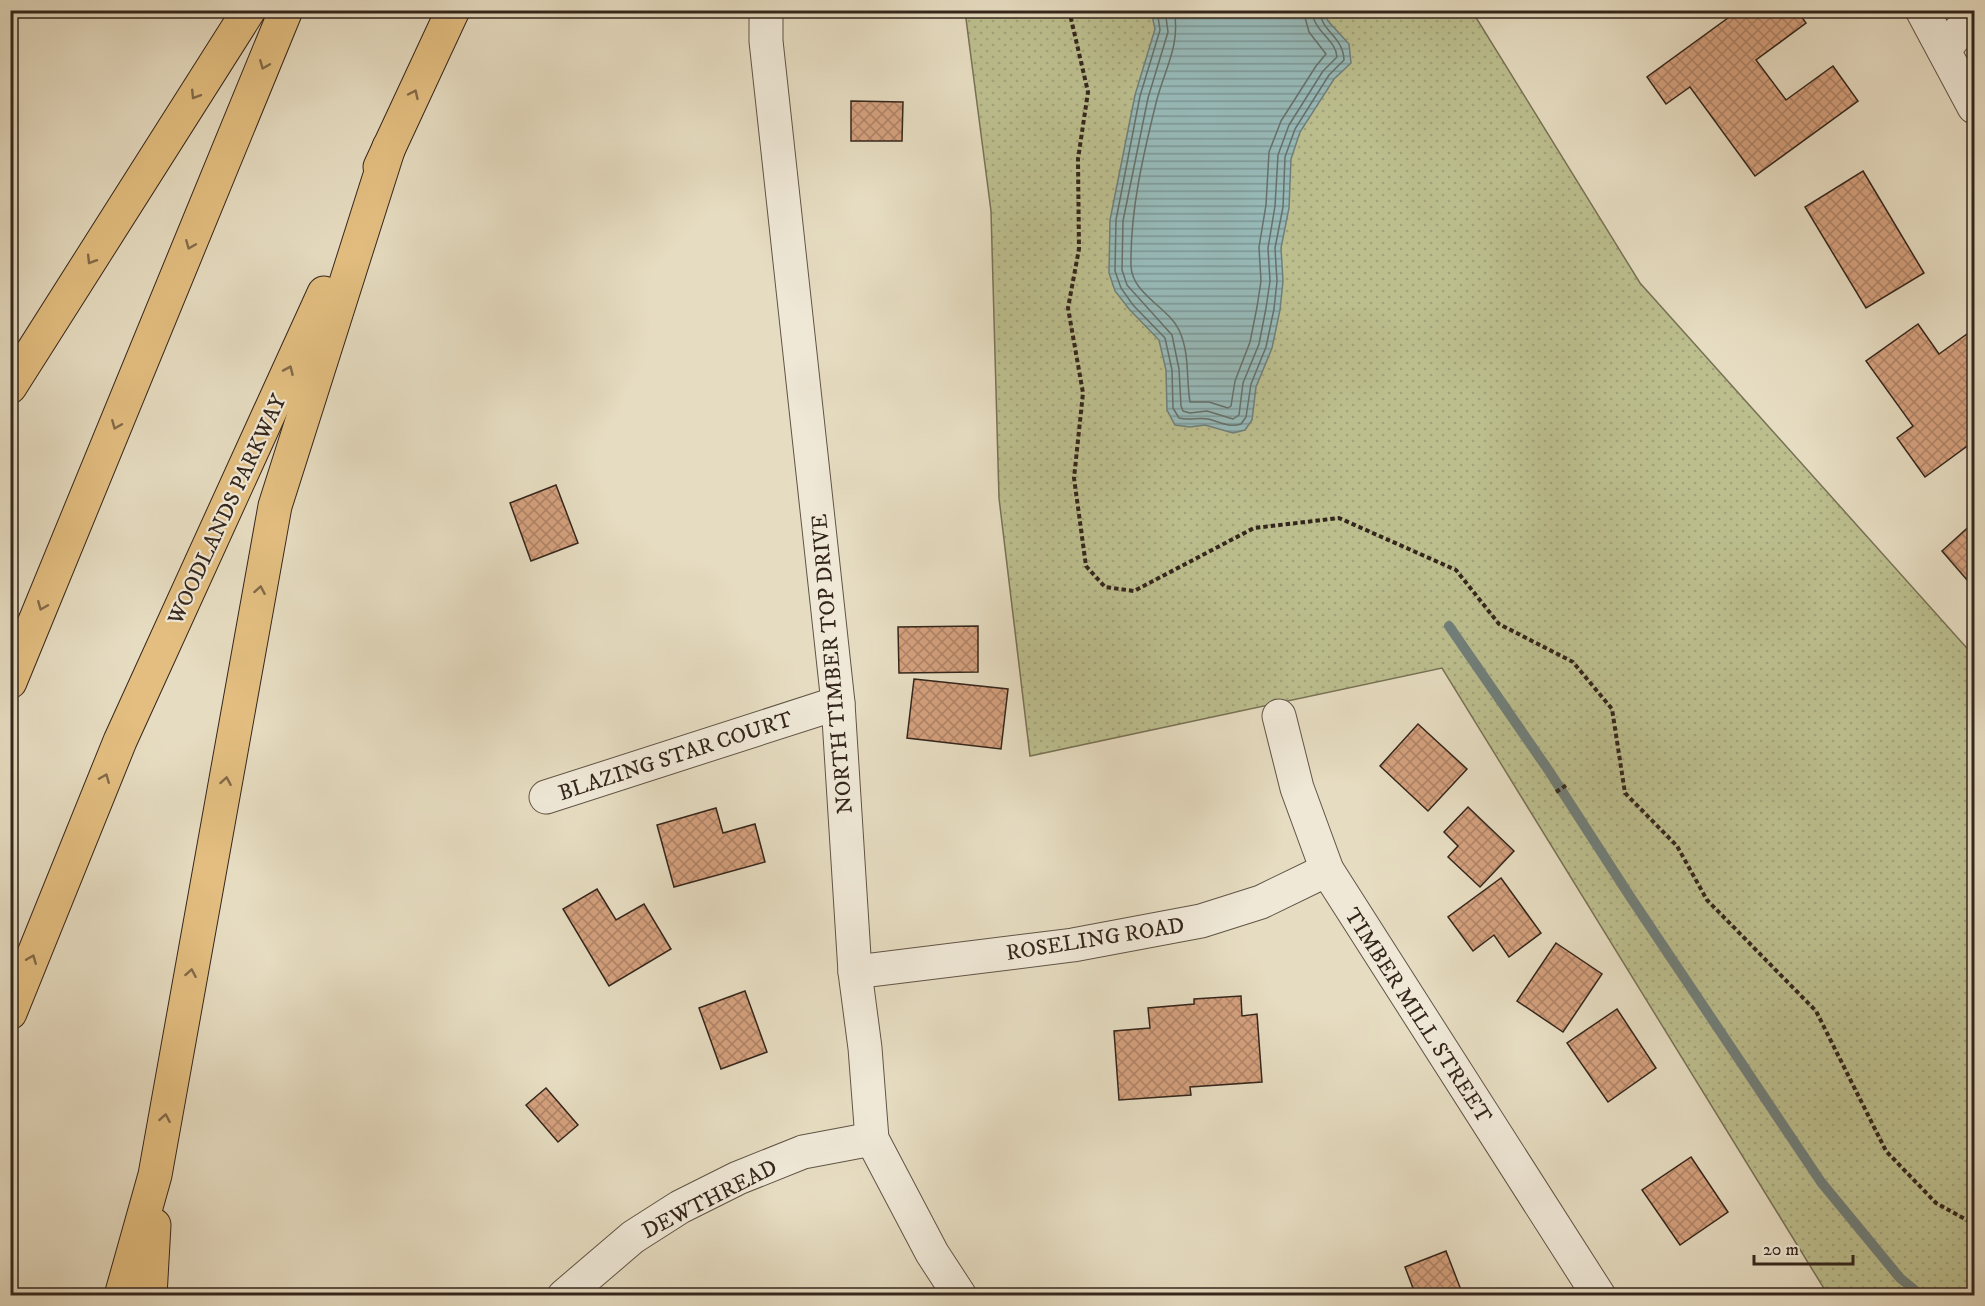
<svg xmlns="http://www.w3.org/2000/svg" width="1985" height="1306" font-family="'IM FELL DW Pica',serif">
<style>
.grass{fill:url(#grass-dots);stroke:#787255;stroke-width:1.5}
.water{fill:url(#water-rules);stroke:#707f7a;stroke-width:1.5}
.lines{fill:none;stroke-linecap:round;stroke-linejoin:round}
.shore{stroke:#66706a;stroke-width:1.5}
.stream{stroke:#707f7a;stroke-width:10}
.building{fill:url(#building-cross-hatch);stroke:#35261c;stroke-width:1.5}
.minor-casing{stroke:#615445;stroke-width:35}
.major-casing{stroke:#35261c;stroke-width:35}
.path{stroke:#35261c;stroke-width:4;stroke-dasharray:4.5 3;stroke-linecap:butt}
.minor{stroke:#efe8d7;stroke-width:33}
.major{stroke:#e3be80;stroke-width:33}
.oneway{stroke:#836a49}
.labels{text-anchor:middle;stroke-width:4.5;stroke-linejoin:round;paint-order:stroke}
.street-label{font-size:22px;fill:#35261c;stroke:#efe8d7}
</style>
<defs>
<pattern id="grass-dots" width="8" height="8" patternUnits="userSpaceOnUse" patternTransform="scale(1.5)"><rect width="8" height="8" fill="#bcbe8e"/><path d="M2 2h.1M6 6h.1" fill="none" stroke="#a2a37a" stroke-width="1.8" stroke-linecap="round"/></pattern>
<pattern id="water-rules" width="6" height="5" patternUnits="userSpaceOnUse" patternTransform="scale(1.5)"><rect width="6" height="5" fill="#97bab9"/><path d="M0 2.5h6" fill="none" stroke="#7c9796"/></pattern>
<pattern id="building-cross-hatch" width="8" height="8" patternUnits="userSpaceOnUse" patternTransform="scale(1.5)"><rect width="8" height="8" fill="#d4a07d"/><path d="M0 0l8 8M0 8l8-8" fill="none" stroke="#ad8266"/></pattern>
</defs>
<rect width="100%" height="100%" fill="#e6dcc1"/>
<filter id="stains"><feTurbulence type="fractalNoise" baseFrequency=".00333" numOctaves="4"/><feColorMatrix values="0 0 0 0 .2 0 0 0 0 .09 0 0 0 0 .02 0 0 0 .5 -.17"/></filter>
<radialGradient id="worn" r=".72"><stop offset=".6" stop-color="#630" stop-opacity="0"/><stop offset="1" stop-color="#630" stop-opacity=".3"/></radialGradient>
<!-- grass -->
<path class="grass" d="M965 11H1472L1640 283 1974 656V1295H1828L1442 668 1030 756 999 498 991 211Z"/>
<!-- water -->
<path class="water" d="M1151 11H1324L1328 21 1349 44 1351 63 1334 79 1300 132 1291 159 1289 208 1281 248 1283 281 1280 310 1272 348 1256 387 1252 420 1245 430 1233 433 1205 425 1190 427 1175 425 1167 410 1166 370 1159 340 1129 309 1115 291 1109 273 1110 220 1135 95 1155 29Z"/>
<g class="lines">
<!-- shore -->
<g class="shore">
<path d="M1157 10 1160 30 1140 96 1116 220 1115 271 1121 288 1133 305 1165 338 1172 370 1173 408 1179 418C1189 421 1198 417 1208 419 1220 422 1229 428 1241 424L1246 417 1251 384 1266 347 1274 309 1277 281 1275 248 1283 207 1285 157 1295 129 1329 75 1344 60C1343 36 1322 33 1319 10"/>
<path d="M1165 10 1168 32 1148 98 1123 221 1122 270 1127 285 1172 335 1179 369 1181 406 1183 411 1190 413 1207 411 1233 419 1239 415 1243 383 1259 344 1266 308 1270 281 1268 248 1275 206 1278 155 1289 125 1323 71 1337 57C1336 39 1313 32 1312 10"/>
<path d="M1174 10C1181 46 1164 70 1156 103 1143 156 1130 211 1131 266 1132 294 1168 307 1179 330 1190 353 1186 379 1190 402H1209L1228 408 1231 406 1235 381 1250 342 1257 307 1261 281 1259 247 1266 205 1269 152 1281 121 1316 66 1326 54 1309 32 1303 10"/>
</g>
<!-- stream -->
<path class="stream" d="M1449 626 1549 771 1631 898 1821 1182 1900 1278 1922 1296"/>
</g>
<!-- building -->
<g class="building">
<path d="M1739 10H1797L1806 23 1756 60 1786 100 1833 66 1858 101 1755 176 1690 87 1666 104 1647 77Z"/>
<path d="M851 101 903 102 902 141H851Z"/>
<path d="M1863 171 1924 273 1866 308 1805 207Z"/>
<path d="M1918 324 1939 354 1967 334 1974 344V441L1925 477 1897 438 1913 426 1866 361Z"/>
<path d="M556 485 578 543 531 561 510 503Z"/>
<path d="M1974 522V588L1942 551Z"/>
<path d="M978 626V672L899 673 898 627Z"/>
<path d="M914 679 1008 689 1001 749 907 738Z"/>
<path d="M1418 724 1467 769 1428 811 1380 766Z"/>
<path d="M1468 807 1514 851 1480 887 1448 857 1458 846 1444 832Z"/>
<path d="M716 808 723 833 755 824 765 862 674 887 657 825Z"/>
<path d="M1501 878 1541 933 1509 957 1494 935 1473 951 1448 917Z"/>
<path d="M597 889 616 920 644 904 671 949 609 986 563 909Z"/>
<path d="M1556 943 1602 974 1563 1032 1517 1001Z"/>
<path d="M745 991 767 1052 721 1069 699 1008Z"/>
<path d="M1241 996 1242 1016 1257 1014 1262 1082 1190 1087 1191 1095 1119 1100 1114 1031 1150 1028 1148 1008 1194 1004V999Z"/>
<path d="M1617 1009 1656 1068 1608 1102 1567 1043Z"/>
<path d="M546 1088 578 1125 558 1142 526 1105Z"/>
<path d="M1691 1157 1728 1212 1680 1245 1642 1190Z"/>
<path d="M1446 1251 1461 1290 1447 1296H1416L1405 1267Z"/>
</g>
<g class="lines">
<defs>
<g id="minor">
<path d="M766 10V41L838 703 855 972 865 1048 872 1139 932 1253 960 1296"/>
<path d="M1922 10 1974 107"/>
<path d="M1944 49 1974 15"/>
<path d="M1279 716 1297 788 1327 870 1599 1296"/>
<path d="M546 797 838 703"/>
<path d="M855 972 1073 945 1201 921 1261 902 1327 870"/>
<path d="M564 1296 633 1237 680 1207 738 1178 803 1152 872 1139"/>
</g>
<g id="major">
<path d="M380 167 453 10"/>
<path d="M10 387 249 10"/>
<path d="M10 682 286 10"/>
<path d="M10 1013 120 741 324 293"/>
<path d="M121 1296 155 1175 275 506 389 147"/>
<path d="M150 1296 154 1225"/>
</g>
</defs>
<!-- minor casing -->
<use href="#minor" class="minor-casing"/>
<!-- major casing -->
<use href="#major" class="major-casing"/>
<!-- path -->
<g class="path">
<path d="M1069 10 1088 92 1078 159 1079 249 1068 308 1083 393 1074 478 1086 566 1105 587 1134 591 1254 528 1339 518 1456 570 1499 624 1573 662 1612 709 1625 793 1677 846 1707 900 1816 1011 1886 1151 1936 1203 1974 1224"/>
<path d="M1556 792 1568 784"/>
</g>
<!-- minor -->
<use href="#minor" class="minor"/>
<!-- major -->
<use href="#major" class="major"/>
</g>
<!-- one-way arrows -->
<defs><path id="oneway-chevron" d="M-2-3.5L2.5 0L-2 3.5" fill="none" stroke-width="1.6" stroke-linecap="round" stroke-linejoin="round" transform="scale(1.5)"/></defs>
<g class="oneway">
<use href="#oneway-chevron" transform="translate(264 65) rotate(112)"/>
<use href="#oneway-chevron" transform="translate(414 94) rotate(-65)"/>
<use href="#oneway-chevron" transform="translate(195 95) rotate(122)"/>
<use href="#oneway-chevron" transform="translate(190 245) rotate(112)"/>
<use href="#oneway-chevron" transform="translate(91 260) rotate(122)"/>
<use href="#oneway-chevron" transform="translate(289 370) rotate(-66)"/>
<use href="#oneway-chevron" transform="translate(116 425) rotate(112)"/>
<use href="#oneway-chevron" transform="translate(260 590) rotate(-80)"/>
<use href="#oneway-chevron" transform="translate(42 606) rotate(112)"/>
<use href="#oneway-chevron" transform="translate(105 778) rotate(-68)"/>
<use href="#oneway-chevron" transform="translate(226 781) rotate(-80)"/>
<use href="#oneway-chevron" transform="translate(32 959) rotate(-68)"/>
<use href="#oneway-chevron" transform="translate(191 973) rotate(-80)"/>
<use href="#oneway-chevron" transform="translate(165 1118) rotate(-80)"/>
</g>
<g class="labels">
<!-- street labels -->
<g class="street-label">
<text transform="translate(226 509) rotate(-65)" y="8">WOODLANDS PARKWAY</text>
<text transform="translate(831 664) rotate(-95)" y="8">NORTH TIMBER TOP DRIVE</text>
<text transform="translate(675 755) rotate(-18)" y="8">BLAZING STAR COURT</text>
<text transform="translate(1095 938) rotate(-9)" y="8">ROSELING ROAD</text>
<text transform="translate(1419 1015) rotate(57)" y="8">TIMBER MILL STREET</text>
<text transform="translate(709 1198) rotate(-27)" y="8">DEWTHREAD</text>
</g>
</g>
<!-- margin -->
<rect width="1985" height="1306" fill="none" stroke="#e6dcc1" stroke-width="36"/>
<rect x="12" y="12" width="1961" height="1282" fill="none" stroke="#35261c" stroke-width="3"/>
<rect x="18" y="18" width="1949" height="1270" fill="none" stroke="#35261c" stroke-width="1.5"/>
<!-- scale -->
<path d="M1754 1255v9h99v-9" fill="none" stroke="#35261c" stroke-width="3"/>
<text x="1763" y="1255" font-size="18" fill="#35261c" stroke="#efe8d7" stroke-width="4.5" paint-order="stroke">20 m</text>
<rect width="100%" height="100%" filter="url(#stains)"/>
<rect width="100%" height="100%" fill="url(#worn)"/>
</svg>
